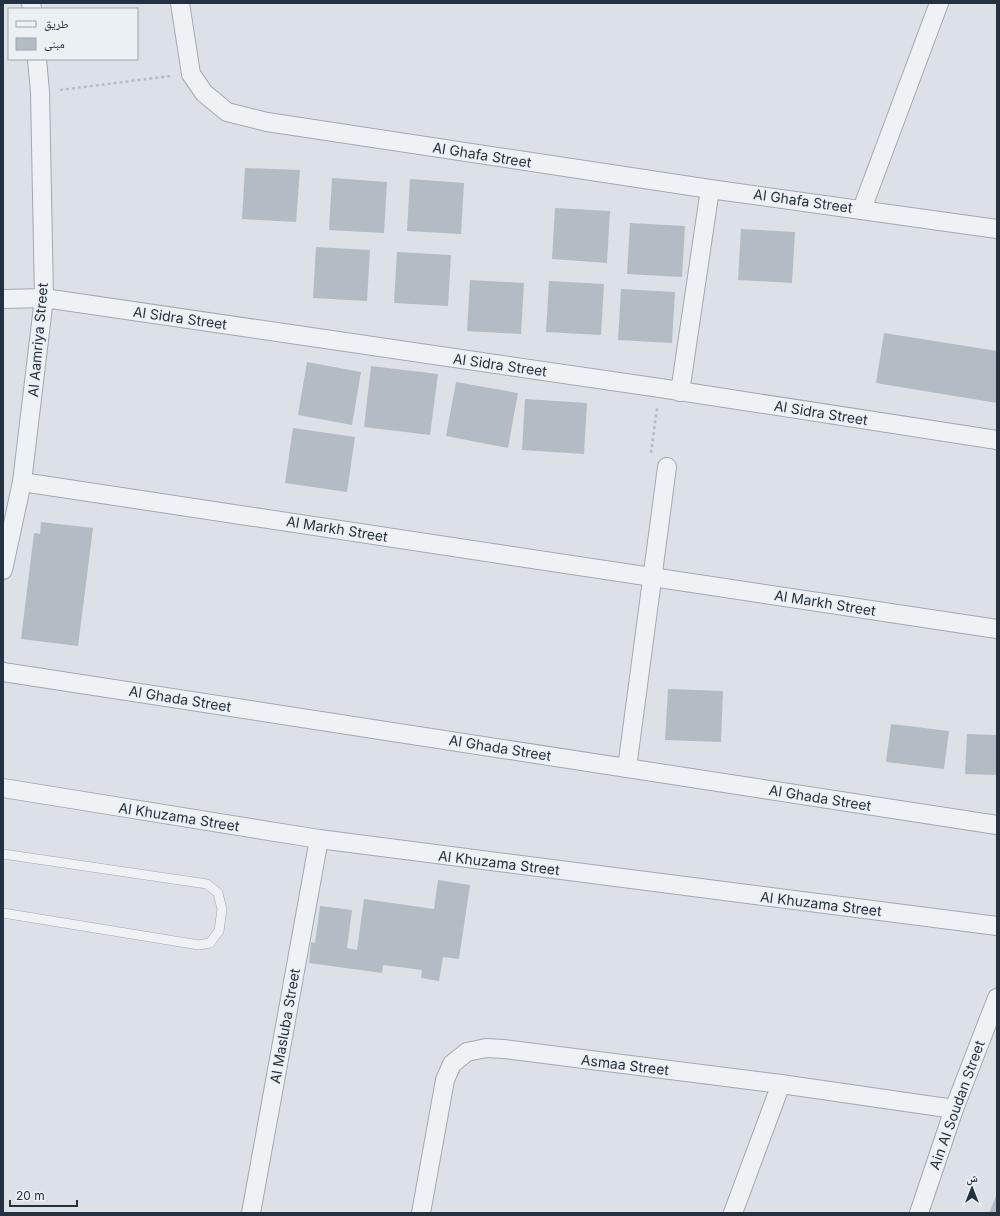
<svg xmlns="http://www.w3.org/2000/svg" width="1000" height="1216" font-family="Inter,'Noto Naskh Arabic',sans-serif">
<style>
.building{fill:#b3bbc4}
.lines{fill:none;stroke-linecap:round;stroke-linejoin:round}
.lane-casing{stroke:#a1a9b1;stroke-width:10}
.street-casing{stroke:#a1a9b1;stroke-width:20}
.path{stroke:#b6bcc2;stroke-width:2.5;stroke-dasharray:3 3;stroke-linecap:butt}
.lane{stroke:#eff2f5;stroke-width:9}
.street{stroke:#eff2f5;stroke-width:18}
.labels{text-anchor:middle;stroke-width:3;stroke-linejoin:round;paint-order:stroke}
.street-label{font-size:14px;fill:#25313e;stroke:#ebf0f5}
</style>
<rect width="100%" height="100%" fill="#dce1e7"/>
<!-- building -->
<g class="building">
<path d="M245 168 300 170 296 222 242 219Z"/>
<path d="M332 178 387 182 384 233 329 230Z"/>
<path d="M410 179 464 183 461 234 407 231Z"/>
<path d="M555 208 610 211 607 263 552 259Z"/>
<path d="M630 223 685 226 682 277 627 274Z"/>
<path d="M741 229 795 232 792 283 738 280Z"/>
<path d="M316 247 370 250 367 301 313 298Z"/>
<path d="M397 252 451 255 448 306 394 303Z"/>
<path d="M470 280 524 283 521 334 467 331Z"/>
<path d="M549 281 604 284 601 335 546 332Z"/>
<path d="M621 289 675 292 672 343 618 340Z"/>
<path d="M884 333 997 351V403L876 383Z"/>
<path d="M307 362 361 372 352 425 298 415Z"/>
<path d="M371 366 438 374 430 435 364 427Z"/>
<path d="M456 382 518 393 508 448 446 436Z"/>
<path d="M525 399 587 403 584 454 522 450Z"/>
<path d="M293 428 355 437 347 492 285 483Z"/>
<path d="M41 522 93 528 78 646 21 639 34 533 40 534Z"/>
<path d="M668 689 723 691 721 742 665 740Z"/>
<path d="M891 724 949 731 944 769 886 762Z"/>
<path d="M967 734 997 735V775L965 774Z"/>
<path d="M438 880 470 885 459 959 443 957 439 981 421 978 422 970 383 965 382 973 309 963 311 942 315 943 320 906 352 910 347 948 357 950 364 899 434 909Z"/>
<path d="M997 1194V1213H989Z"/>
</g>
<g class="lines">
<defs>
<path id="lane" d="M3 854 207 884 218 893 222 909 219 931 210 943 199 945 3 913"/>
<g id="street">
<path d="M31 3 32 9"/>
<path d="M180 3 191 74 204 93 227 112 267 122 710 189 997 229"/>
<path d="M862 209 939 3"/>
<path d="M3 299 44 298 660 388 997 440"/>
<path d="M680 392 710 189"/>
<path d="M22 482 997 629"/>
<path d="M3 570 22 482 44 298 40 92 37 59"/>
<path d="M3 672 997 825"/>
<path d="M627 768 667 467"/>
<path d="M3 788 319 839 997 926"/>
<path d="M251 1213 319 839"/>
<path d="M421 1213 445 1080 452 1064 467 1052 486 1048 504 1049 781 1084 954 1109"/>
<path d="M733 1213 781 1084"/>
<path d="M919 1213 954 1109 997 998"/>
</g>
</defs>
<!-- lane casing -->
<use href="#lane" class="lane-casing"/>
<!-- street casing -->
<use href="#street" class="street-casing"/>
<!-- path -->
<g class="path">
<path d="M60 90 171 76"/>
<path d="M651 453 657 408"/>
</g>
<!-- lane -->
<use href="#lane" class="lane"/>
<!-- street -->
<use href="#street" class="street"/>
</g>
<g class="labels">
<!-- street labels -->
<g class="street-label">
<text transform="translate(482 155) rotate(9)" y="5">Al Ghafa Street</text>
<text transform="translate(803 201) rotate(8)" y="5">Al Ghafa Street</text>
<text transform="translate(180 318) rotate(8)" y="5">Al Sidra Street</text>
<text transform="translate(38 340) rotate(-85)" y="5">Al Aamriya Street</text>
<text transform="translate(500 365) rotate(8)" y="5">Al Sidra Street</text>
<text transform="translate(821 413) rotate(9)" y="5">Al Sidra Street</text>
<text transform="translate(337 529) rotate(9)" y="5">Al Markh Street</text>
<text transform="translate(825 603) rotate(9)" y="5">Al Markh Street</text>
<text transform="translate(180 699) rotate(9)" y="5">Al Ghada Street</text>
<text transform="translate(500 748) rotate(9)" y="5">Al Ghada Street</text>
<text transform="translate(820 798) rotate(9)" y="5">Al Ghada Street</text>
<text transform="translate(179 817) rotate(9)" y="5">Al Khuzama Street</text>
<text transform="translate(499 863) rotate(7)" y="5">Al Khuzama Street</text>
<text transform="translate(821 904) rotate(7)" y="5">Al Khuzama Street</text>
<text transform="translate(285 1026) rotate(-80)" y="5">Al Masluba Street</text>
<text transform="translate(625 1065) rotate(7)" y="5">Asmaa Street</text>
<text transform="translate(957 1105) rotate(-70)" y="5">Ain Al Soudan Street</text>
</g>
</g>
<!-- border -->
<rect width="1000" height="1216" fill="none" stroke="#25313e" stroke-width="8"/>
<!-- legend -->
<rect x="8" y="8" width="130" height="52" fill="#ebf0f5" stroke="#9ca4ac"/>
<rect x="16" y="21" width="20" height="6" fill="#eff2f5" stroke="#9ca4ac"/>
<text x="44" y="28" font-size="12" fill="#25313e">طريق</text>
<rect x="16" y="38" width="20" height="12" fill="#b3bbc4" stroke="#9ca4ac"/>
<text x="44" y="48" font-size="12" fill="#25313e">مبنى</text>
<!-- north arrow -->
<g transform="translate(972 1188)" stroke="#ebf0f5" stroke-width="3" paint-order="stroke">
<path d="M0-3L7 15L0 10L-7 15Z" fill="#25313e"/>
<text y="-6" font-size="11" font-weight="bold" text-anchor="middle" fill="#25313e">ش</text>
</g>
<!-- scale -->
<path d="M10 1200v6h67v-6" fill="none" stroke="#25313e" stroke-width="2"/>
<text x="16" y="1200" font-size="12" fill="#25313e" stroke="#ebf0f5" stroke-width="3" paint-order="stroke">20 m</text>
</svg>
